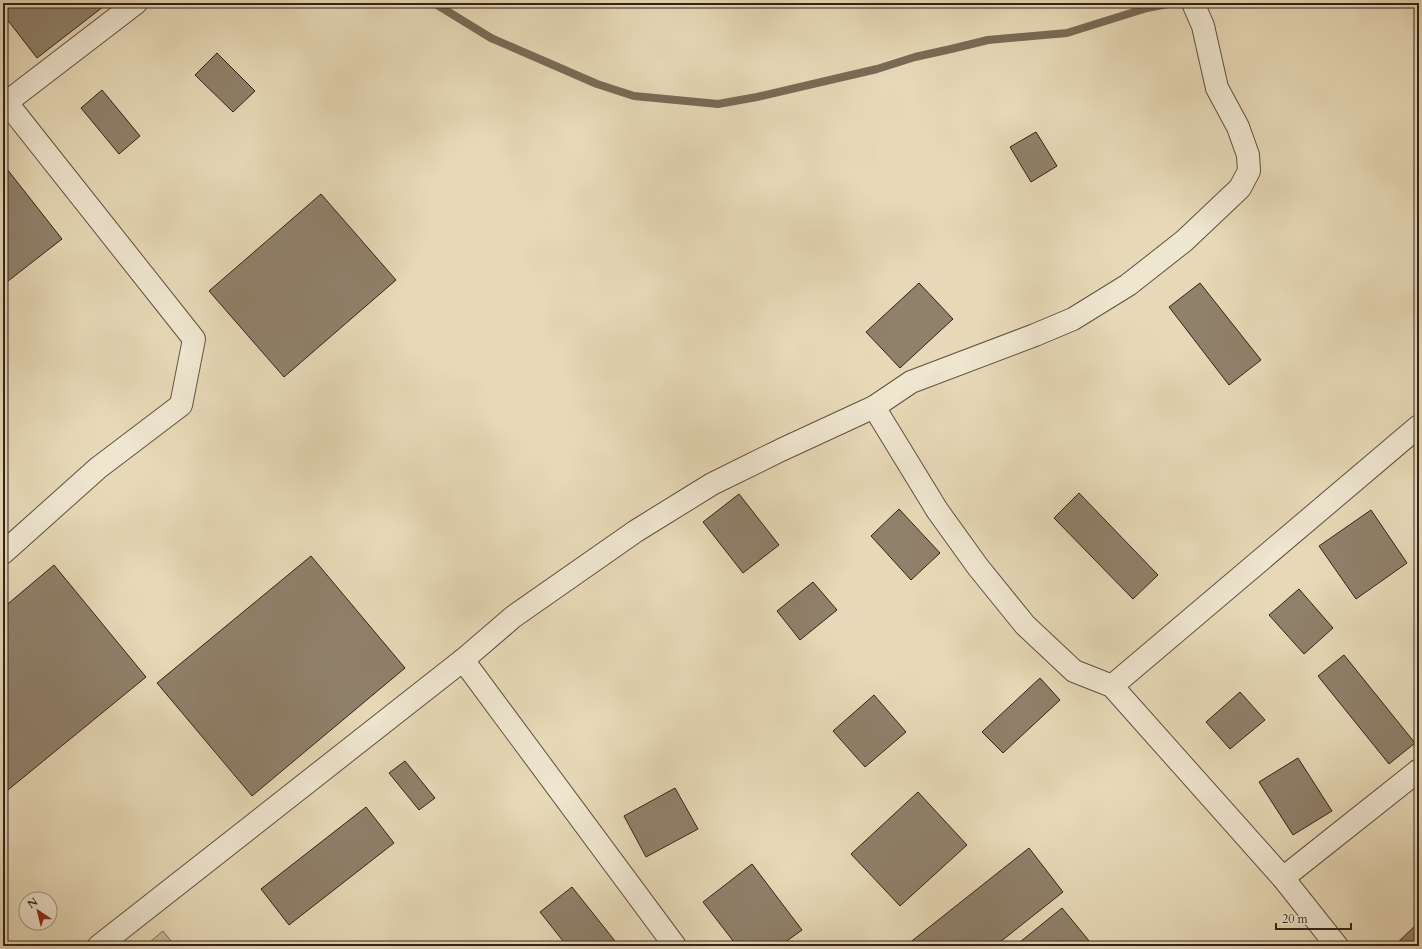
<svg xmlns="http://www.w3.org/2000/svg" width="1422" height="949" font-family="Cardo,serif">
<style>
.green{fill:#c8ba9c;stroke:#7d6e5a}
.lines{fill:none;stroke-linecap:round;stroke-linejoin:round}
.stream{stroke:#796b57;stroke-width:8}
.building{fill:#90816b;stroke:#322218}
.street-casing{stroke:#5f5040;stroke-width:24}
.street{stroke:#efe6d0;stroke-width:22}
</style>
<rect width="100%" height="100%" fill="#e7d9b7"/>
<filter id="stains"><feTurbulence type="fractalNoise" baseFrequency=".005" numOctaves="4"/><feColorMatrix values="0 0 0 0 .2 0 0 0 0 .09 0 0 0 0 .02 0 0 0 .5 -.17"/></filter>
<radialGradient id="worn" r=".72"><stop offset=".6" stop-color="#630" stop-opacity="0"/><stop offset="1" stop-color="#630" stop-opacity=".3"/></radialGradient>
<!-- green -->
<path class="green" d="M163 931 175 946H145Z"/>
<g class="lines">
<!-- stream -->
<path class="stream" d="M434 3 491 38 597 84 634 96 718 104 757 97 877 69 915 57 951 49 988 40 1067 33 1147 8 1173 3"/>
</g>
<!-- building -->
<g class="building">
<path d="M3 3H108L37 58 3 14Z"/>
<path d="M217 53 255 91 233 112 195 75Z"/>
<path d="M102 90 140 136 119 154 81 108Z"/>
<path d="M1036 132 1057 166 1031 182 1010 147Z"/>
<path d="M3 164 62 239 3 285Z"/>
<path d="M321 194 396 280 284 377 209 291Z"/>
<path d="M919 283 953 319 900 368 866 332Z"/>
<path d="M1200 283 1261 360 1229 385 1169 307Z"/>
<path d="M1079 493 1158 575 1133 599 1054 518Z"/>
<path d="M739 494 779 545 743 573 703 522Z"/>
<path d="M899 509 940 553 911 580 871 536Z"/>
<path d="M1371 510 1407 563 1356 599 1319 546Z"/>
<path d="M311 556 405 668 252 796 157 683Z"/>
<path d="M54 565 146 677 3 794V608Z"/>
<path d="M813 582 837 610 800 640 777 611Z"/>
<path d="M1299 589 1333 628 1304 654 1269 615Z"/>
<path d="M1344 655 1415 743 1389 764 1318 676Z"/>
<path d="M1040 678 1060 700 1003 753 982 732Z"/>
<path d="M1240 692 1265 720 1230 749 1206 722Z"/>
<path d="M874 695 906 732 865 767 833 731Z"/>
<path d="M1298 758 1332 811 1293 835 1259 782Z"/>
<path d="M405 761 435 798 419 810 389 773Z"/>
<path d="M675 788 698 829 646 857 624 816Z"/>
<path d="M918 792 967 845 900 906 851 854Z"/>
<path d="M366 807 394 843 289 925 261 889Z"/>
<path d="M1029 848 1063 892 995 946H909L908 944Z"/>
<path d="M752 864 802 930 780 946H737L703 902Z"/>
<path d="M572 887 619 946H567L540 912Z"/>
<path d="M1062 908 1090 942 1086 946H1015Z"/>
<path d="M1419 922V946H1394Z"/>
</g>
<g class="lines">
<defs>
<g id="street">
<path d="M3 98 194 339 181 405 98 468 3 553"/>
<path d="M3 105 136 3"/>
<path d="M874 407 937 510 978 567 1025 625 1074 671 1112 686 1283 878 1337 946"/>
<path d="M463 660 675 946"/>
<path d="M1112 686 1419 426"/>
<path d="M1283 878 1419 770"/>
<path d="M99 946 463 660 513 617 636 531 712 484 781 450 874 407 911 382 1035 335 1073 319 1128 285 1184 241 1240 188 1249 171 1248 155 1238 127 1217 88 1203 26 1193 3"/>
</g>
</defs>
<!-- street casing -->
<use href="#street" class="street-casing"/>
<!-- street -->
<use href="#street" class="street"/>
</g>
<!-- margin -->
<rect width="1422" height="949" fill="none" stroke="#e7d9b7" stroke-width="16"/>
<rect x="4" y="4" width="1414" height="941" fill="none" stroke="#322218" stroke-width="2"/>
<rect x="8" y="8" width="1406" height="933" fill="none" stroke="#322218"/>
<!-- north arrow -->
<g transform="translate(38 911) rotate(325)"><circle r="19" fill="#efe6d0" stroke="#a39886"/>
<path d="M0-3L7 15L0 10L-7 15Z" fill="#8f2418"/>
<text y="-6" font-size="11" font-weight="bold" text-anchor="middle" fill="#322218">N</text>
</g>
<!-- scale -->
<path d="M1276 923v6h75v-6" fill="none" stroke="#322218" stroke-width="2"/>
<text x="1282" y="923" font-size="12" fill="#322218" stroke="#efe6d0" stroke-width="3" paint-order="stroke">20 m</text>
<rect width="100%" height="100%" filter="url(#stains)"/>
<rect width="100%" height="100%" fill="url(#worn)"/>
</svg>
